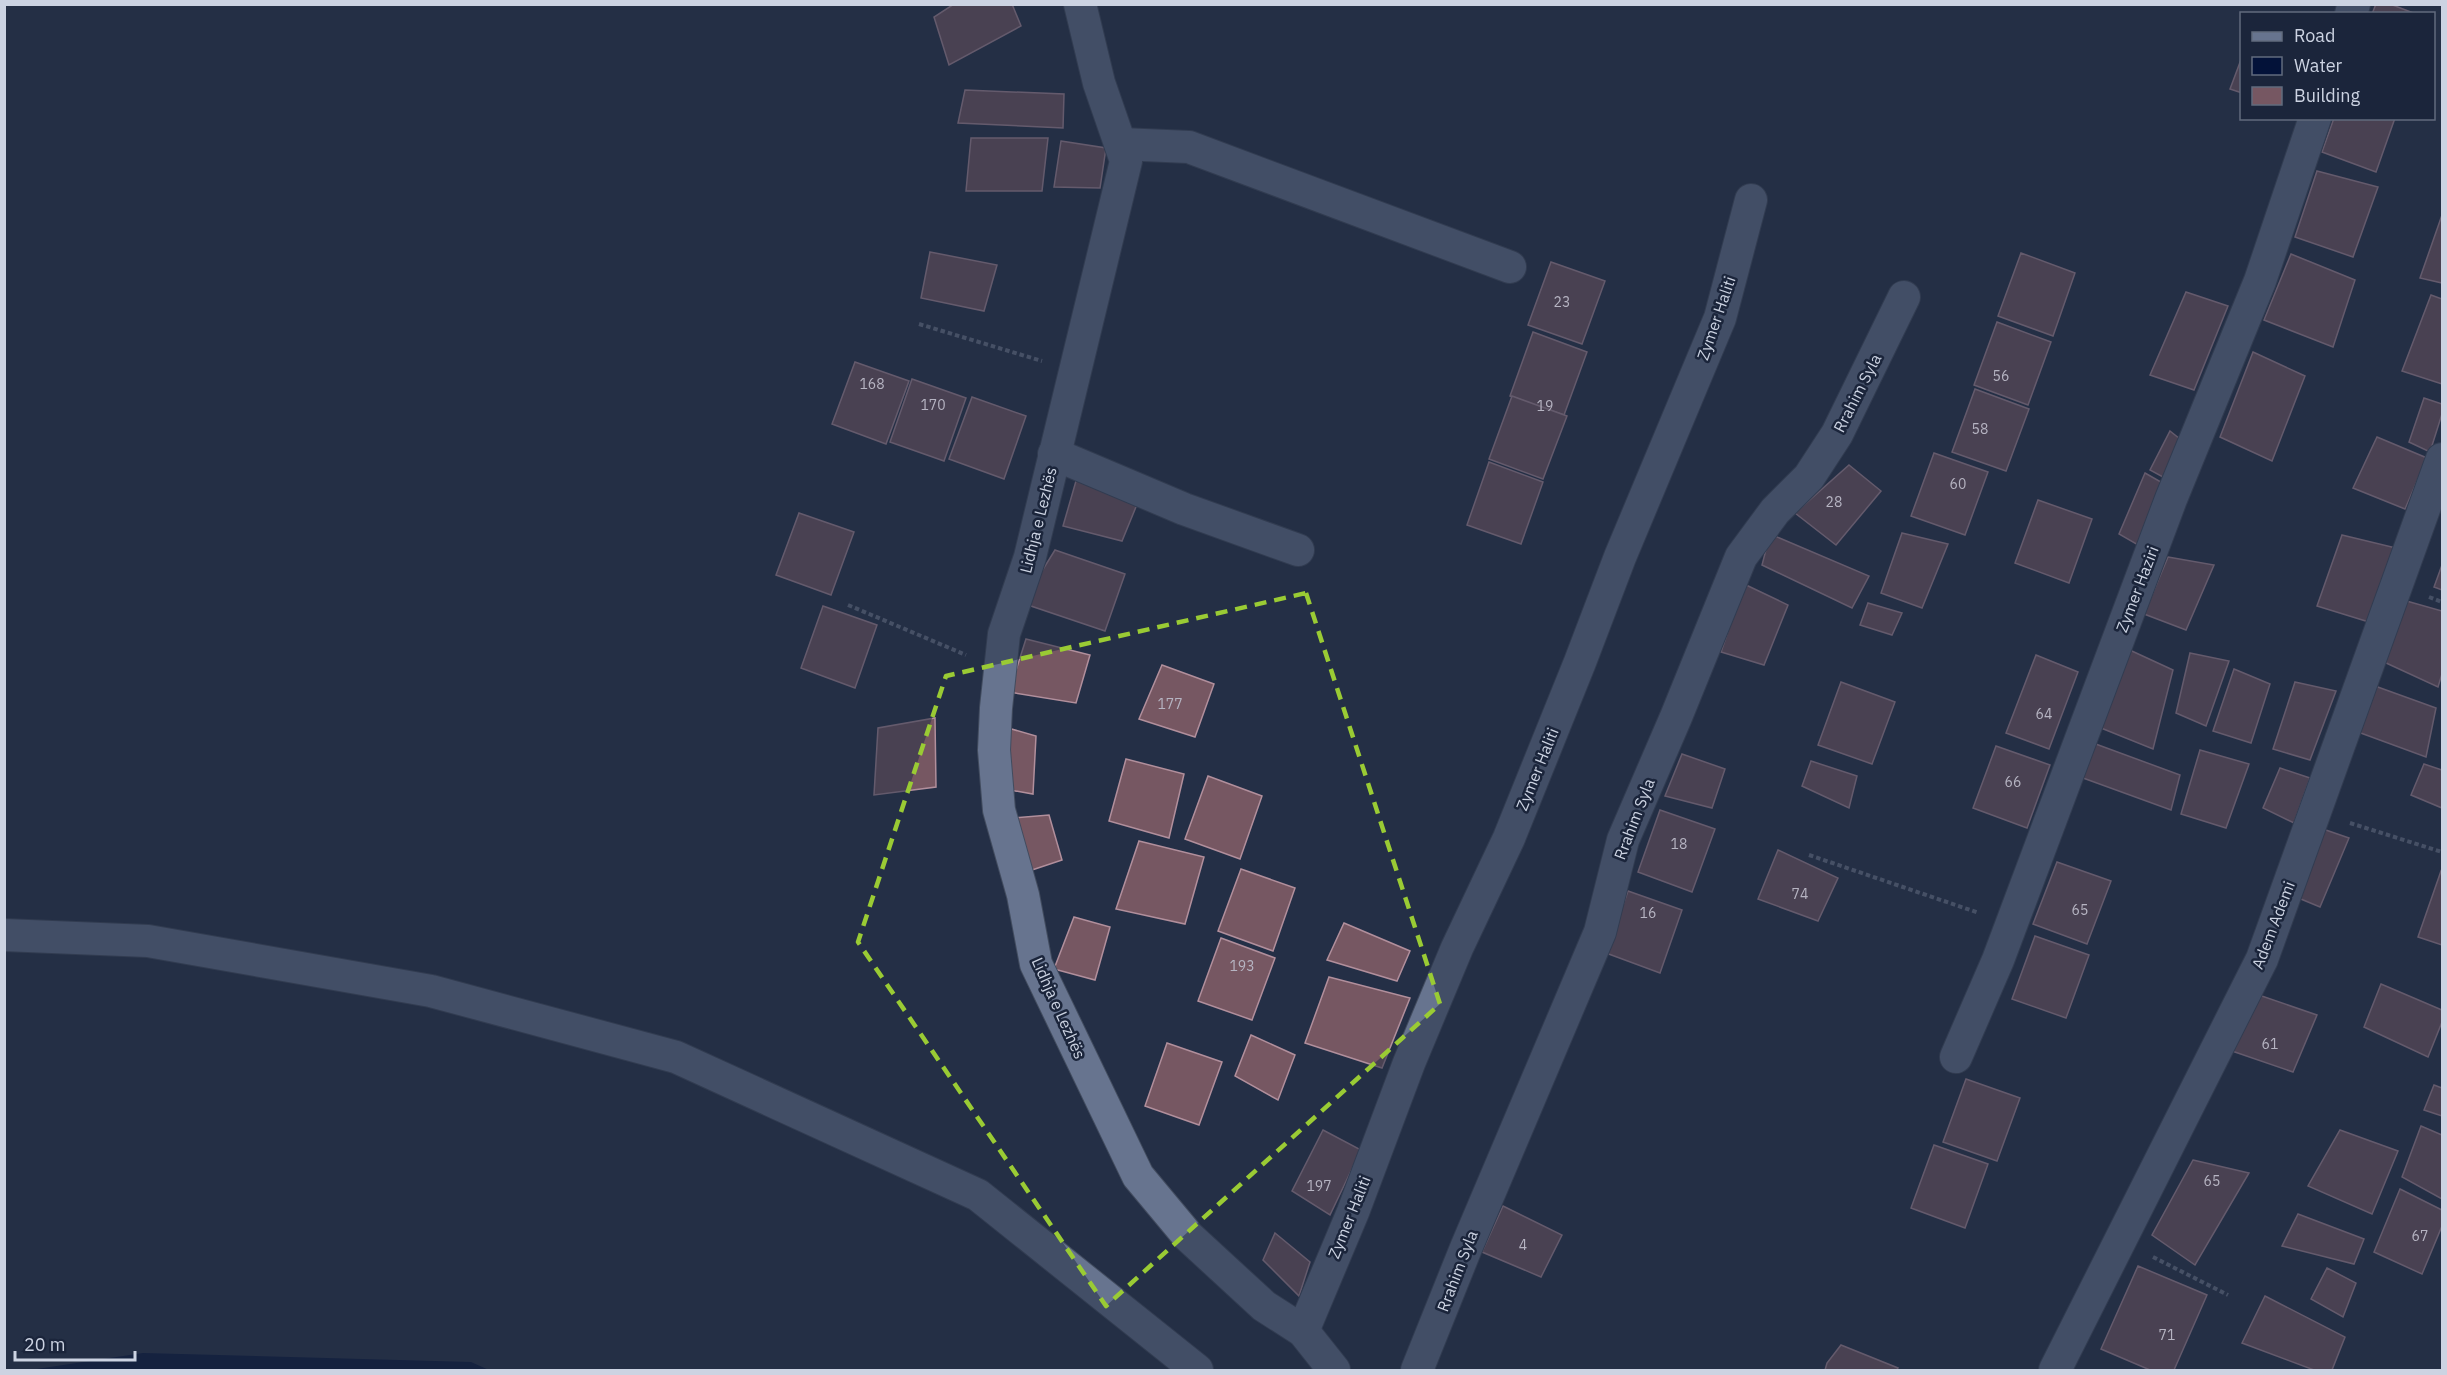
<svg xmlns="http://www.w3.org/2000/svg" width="2447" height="1375" font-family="'IBM Plex Sans',sans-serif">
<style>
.water{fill:#031239}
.building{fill:#765762;stroke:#b18f9c;stroke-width:1.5}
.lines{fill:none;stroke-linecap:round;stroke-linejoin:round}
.street-casing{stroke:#424c5f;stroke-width:34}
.path{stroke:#70798d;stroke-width:4;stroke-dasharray:4.5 3;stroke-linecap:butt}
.street{stroke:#67748f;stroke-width:32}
.marked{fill:none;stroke:#9acb34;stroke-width:4.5;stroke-dasharray:12 8;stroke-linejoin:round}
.labels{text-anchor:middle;stroke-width:5;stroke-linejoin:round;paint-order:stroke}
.number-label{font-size:14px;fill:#b6b4c2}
.street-label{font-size:16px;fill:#ccd3e2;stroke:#1b253b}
</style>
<rect width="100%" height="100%" fill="#242f46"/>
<!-- water -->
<path class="water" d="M143 1353 471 1362 489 1370H30Z"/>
<!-- building -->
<g class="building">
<path d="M954 4H1012L1021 26 949 65 934 17Z"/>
<path d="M2376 4H2390L2416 14H2372Z"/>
<path d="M2242 57V93L2230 89Z"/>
<path d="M965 90 1064 94 1063 128 958 123Z"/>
<path d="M2334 118H2395L2376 172 2322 152Z"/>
<path d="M971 138H1048L1042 191H966Z"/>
<path d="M1061 141 1106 148 1100 188 1054 187Z"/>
<path d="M2317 171 2378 187 2353 257 2295 237Z"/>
<path d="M2442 215V283L2420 278Z"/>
<path d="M930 252 997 265 984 311 921 298Z"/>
<path d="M2021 253 2075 273 2053 336 1998 316Z"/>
<path d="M2291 254 2355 280 2333 347 2264 320Z"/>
<path d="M1551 262 1605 281 1582 344 1528 325Z"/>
<path d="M2186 292 2228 306 2194 390 2150 375Z"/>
<path d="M2431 295 2442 299V384L2402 371Z"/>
<path d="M1997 322 2051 342 2028 405 1974 385Z"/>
<path d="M1533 332 1587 352 1564 415 1510 396Z"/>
<path d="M2253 352 2305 376 2272 461 2220 437Z"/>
<path d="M855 362 909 381 886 444 832 424Z"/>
<path d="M912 379 966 398 944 461 890 442Z"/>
<path d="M1975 389 2029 409 2006 471 1952 452Z"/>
<path d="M1512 396 1567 416 1543 479 1489 459Z"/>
<path d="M972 397 1026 416 1004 479 949 459Z"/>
<path d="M2424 398 2442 404V414L2430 452 2409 442Z"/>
<path d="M2170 431 2185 443 2172 482 2150 470Z"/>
<path d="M2377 437 2427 458 2405 509 2353 488Z"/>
<path d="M1934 453 1988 472 1965 535 1911 516Z"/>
<path d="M1489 462 1543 482 1521 544 1467 525Z"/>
<path d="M1849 465 1881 491 1836 545 1795 513Z"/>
<path d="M2145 473 2168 486 2145 549 2119 534Z"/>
<path d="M1078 474 1138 502 1122 541 1063 526Z"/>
<path d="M2038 500 2092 519 2069 583 2015 563Z"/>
<path d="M799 513 854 532 831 595 776 575Z"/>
<path d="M1902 533 1948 544 1922 608 1881 593Z"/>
<path d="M1770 534 1869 576 1852 608 1762 565Z"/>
<path d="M2342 535 2396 548 2369 622 2317 606Z"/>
<path d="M1055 550 1125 574 1105 631 1022 603Z"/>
<path d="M2168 557 2214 565 2186 630 2144 614Z"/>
<path d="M2442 565V590L2434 587Z"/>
<path d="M1744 584 1788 605 1764 665 1721 652Z"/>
<path d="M2403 600 2442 611V674L2438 687 2384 662Z"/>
<path d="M1868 603 1902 613 1892 635 1860 625Z"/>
<path d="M823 606 877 625 855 688 801 668Z"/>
<path d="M1026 639 1090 655 1076 703 1009 692Z"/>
<path d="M2121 646 2173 670 2153 749 2096 726Z"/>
<path d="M2190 653 2229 661 2206 726 2176 713Z"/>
<path d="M2036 655 2078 672 2049 749 2006 733Z"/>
<path d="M1162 665 1214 684 1195 737 1139 719Z"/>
<path d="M2234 669 2270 684 2251 743 2213 731Z"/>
<path d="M1841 682 1895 702 1872 764 1818 745Z"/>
<path d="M2295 682 2336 691 2310 760 2273 749Z"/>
<path d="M2375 686 2436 708 2426 757 2358 732Z"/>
<path d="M935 718 936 787 874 795 878 728Z"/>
<path d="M1008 728 1036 736 1033 794 1010 790Z"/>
<path d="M2093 743 2180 775 2171 810 2083 778Z"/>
<path d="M1996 746 2050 765 2027 828 1973 808Z"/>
<path d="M2200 750 2249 764 2226 828 2181 814Z"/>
<path d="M1682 754 1725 769 1712 808 1665 796Z"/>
<path d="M1126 759 1184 774 1169 838 1109 821Z"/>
<path d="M1811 761 1857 776 1849 808 1802 786Z"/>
<path d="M2424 764 2442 770V808L2411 795Z"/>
<path d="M2280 768 2310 778 2294 823 2263 808Z"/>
<path d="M1208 776 1262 796 1240 859 1185 839Z"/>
<path d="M1660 810 1715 829 1692 892 1638 872Z"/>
<path d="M1049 815 1062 860 1029 871 1013 818Z"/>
<path d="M2320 828 2349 838 2320 907 2296 897Z"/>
<path d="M1139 841 1204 857 1185 924 1116 909Z"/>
<path d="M1778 850 1838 878 1818 921 1758 899Z"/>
<path d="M2057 862 2111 881 2087 944 2033 924Z"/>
<path d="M1241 869 1295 888 1273 951 1218 931Z"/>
<path d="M2441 871 2442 872V945L2418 937Z"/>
<path d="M1628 891 1682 910 1660 973 1606 953Z"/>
<path d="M1074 917 1110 927 1095 980 1054 969Z"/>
<path d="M1344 923 1410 951 1397 981 1327 960Z"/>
<path d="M2035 936 2089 955 2066 1018 2012 999Z"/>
<path d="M1221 938 1275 958 1252 1020 1198 1001Z"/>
<path d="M1329 977 1410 998 1382 1068 1305 1043Z"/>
<path d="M2381 984 2442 1010V1022L2428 1057 2364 1027Z"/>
<path d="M2253 993 2317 1015 2293 1072 2229 1050Z"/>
<path d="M1251 1035 1295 1055 1278 1100 1235 1076Z"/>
<path d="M1167 1043 1222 1062 1199 1125 1145 1106Z"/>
<path d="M1966 1079 2020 1098 1997 1161 1943 1142Z"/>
<path d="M2434 1085 2442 1088V1116L2424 1110Z"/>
<path d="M2421 1126 2442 1135V1199L2402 1177Z"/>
<path d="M1323 1130 1361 1150 1330 1215 1292 1191Z"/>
<path d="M2340 1130 2398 1151 2372 1214 2308 1186Z"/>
<path d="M1934 1145 1988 1164 1965 1228 1911 1208Z"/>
<path d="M2193 1160 2249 1173 2195 1265 2152 1235Z"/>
<path d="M2400 1189 2442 1210V1226L2422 1274 2374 1252Z"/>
<path d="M1503 1206 1562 1235 1541 1277 1482 1252Z"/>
<path d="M2298 1214 2364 1239 2354 1264 2282 1246Z"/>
<path d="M1275 1233 1310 1262 1299 1296 1263 1260Z"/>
<path d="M2138 1266 2207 1295 2174 1370H2150L2101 1349Z"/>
<path d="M2327 1268 2356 1283 2343 1317 2311 1299Z"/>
<path d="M2265 1296 2345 1337 2332 1370H2314L2242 1343Z"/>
<path d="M1841 1345 1898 1368 1897 1370H1825L1827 1363Z"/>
</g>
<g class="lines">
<defs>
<g id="street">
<path d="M1080 4 1099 83 1126 161 1030 557 1004 634 996 708 994 750 999 810 1023 895 1036 964 1138 1176 1188 1236 1264 1306 1303 1331 1334 1370"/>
<path d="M2351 14 2354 4"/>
<path d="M1121 144 1189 147 1510 267"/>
<path d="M1054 454 1184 509 1298 550"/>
<path d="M4 935 148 941 431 991 676 1057 978 1195 1197 1370"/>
<path d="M1956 1057 1998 960 2171 499 2260 281 2315 118"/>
<path d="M1303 1331 1353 1212 1409 1063 1457 948 1509 838 1580 662 1620 557 1720 318 1751 200"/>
<path d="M1417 1370 1466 1248 1600 932 1623 840 1676 717 1741 557 1775 511 1809 477 1837 434 1904 297"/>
<path d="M2055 1370 2262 959 2442 459"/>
</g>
</defs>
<!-- street casing -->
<use href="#street" class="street-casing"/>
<!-- path -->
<g class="path">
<path d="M919 324 1042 361"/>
<path d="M2429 597 2442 602"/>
<path d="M848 605 966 655"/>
<path d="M2350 823 2442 852"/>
<path d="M1809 855 1979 913"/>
<path d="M2153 1257 2228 1295"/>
</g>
<!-- street -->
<use href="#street" class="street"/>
</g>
<!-- marked area -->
<path d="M0 0H2447V1375H0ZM1306 593 1440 1004 1106 1306 858 942 946 676Z" fill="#242f46" fill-opacity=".55" fill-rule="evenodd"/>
<path class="marked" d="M1306 593 1440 1004 1106 1306 858 942 946 676Z"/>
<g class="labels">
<!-- number labels -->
<g class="number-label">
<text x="1562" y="307">23</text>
<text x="2001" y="381">56</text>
<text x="872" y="389">168</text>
<text x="933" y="410">170</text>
<text x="1545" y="411">19</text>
<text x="1980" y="434">58</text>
<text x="1958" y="489">60</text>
<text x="1834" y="507">28</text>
<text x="1170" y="709">177</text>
<text x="2044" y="719">64</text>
<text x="2013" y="787">66</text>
<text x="1679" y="849">18</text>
<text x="1800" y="899">74</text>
<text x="2080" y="915">65</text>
<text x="1648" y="918">16</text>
<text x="1242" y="971">193</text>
<text x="2270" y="1049">61</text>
<text x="2212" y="1186">65</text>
<text x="1319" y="1191">197</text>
<text x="2420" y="1241">67</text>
<text x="1523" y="1250">4</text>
<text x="2167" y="1340">71</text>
</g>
<!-- street labels -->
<g class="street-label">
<text transform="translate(1716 318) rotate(-71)" y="6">Zymer Haliti</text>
<text transform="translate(1857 393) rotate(-63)" y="6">Rrahim Syla</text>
<text transform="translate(1038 520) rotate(-76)" y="6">Lidhja e Lezhës</text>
<text transform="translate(2137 589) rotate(-69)" y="6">Zymer Haziri</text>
<text transform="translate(1537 769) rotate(-68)" y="6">Zymer Haliti</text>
<text transform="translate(1634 819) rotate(-69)" y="6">Rrahim Syla</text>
<text transform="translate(2273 925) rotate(-69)" y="6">Adem Ademi</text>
<text transform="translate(1059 1008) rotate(66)" y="6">Lidhja e Lezhës</text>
<text transform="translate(1349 1217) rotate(-68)" y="6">Zymer Haliti</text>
<text transform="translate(1457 1271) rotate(-69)" y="6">Rrahim Syla</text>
</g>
</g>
<!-- border -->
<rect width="2447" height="1375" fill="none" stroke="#ccd3e2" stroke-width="12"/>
<!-- legend -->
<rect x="2240" y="12" width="195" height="108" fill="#1b253b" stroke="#626b7e" stroke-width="1.5"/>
<rect x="2252" y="32" width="30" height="9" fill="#67748f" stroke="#626b7e" stroke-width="1.5"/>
<text x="2294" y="42" font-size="18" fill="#ccd3e2">Road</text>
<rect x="2252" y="57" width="30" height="18" fill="#031239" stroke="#626b7e" stroke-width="1.5"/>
<text x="2294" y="72" font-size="18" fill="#ccd3e2">Water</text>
<rect x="2252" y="87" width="30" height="18" fill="#765762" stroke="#626b7e" stroke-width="1.5"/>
<text x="2294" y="102" font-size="18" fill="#ccd3e2">Building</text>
<!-- scale -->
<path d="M15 1351v9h120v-9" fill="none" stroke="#ccd3e2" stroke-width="3"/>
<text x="24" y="1351" font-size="18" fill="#ccd3e2" stroke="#1b253b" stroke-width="4.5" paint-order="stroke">20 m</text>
</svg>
